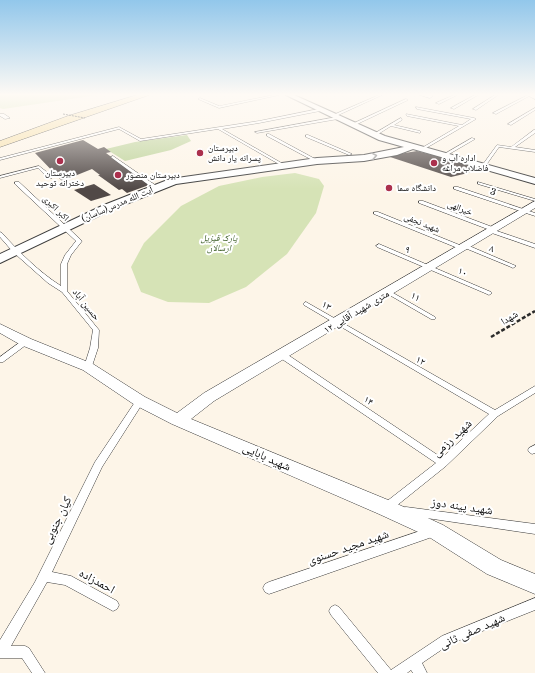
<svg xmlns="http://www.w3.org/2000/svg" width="535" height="673" font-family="'Libre Baskerville','Noto Naskh Arabic',serif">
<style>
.green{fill:#d6e3b6}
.forest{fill:#bcd297}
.building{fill:#514947}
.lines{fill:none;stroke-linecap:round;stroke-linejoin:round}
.service-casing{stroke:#3c3c3c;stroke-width:1}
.minor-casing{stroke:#3c3c3c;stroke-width:1}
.tertiary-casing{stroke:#3c3c3c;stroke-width:2}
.secondary-casing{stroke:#2b2b2b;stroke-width:1}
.path{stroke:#2b2b2b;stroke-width:2.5;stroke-dasharray:4 2;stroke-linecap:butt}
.service{fill:#fff;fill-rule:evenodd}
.minor{fill:#fff;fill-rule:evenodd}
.tertiary{fill:#fff;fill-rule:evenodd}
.secondary{fill:#f7e0a9;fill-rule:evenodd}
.path-bridge{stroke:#2b2b2b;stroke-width:1;stroke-dasharray:2 1;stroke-linecap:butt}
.oneway{stroke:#9d9d9d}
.poi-dot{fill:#ab304d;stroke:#fff;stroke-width:1.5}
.labels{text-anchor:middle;stroke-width:4;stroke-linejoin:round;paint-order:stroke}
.far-poi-label{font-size:9px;fill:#090909;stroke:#fff;text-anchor:start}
.far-street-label{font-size:9px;fill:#090909;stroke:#fff}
.far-park-label{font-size:9px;font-style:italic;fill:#375921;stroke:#fff}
.street-label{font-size:10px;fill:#090909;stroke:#fff}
.near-street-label{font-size:12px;fill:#090909;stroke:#fff}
</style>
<rect width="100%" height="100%" fill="#fdf5e8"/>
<!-- green -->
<g class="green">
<path d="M0 95H98L3 109 0 108Z"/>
<path d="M295 173 319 179 324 186 316 213 287 254 246 287 209 303 168 302 141 292 131 267 144 243 181 206 219 186 262 177Z"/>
</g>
<!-- forest -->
<path class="forest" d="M187 135 191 141 171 150 125 161 106 149 135 142Z"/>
<!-- building -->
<g class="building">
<path d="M83 140 98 149 104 147 111 152 106 153 149 185 127 193 122 189 119 190 98 175H100L92 169 62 181 35 153Z"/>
<path d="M417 151 485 169 451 177 387 156Z"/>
<path d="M94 184 111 195 91 201 74 190Z"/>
</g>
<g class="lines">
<defs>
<g id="service">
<path d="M274 95H279L219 108 198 99 200 98 219 106Z"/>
<path d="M379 95H382L334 117 331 116Z"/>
<path d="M454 95H457L439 104 436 103Z"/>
<path d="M475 95H478L454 109 451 108Z"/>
<path d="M495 95H498L476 110 473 109Z"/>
<path d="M528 95H531L496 114 493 113Z"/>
<path d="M406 99 408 100 353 126 350 125Z"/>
<path d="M416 107 474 118 476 119 421 151H420V149L459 126 407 116 406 114 462 125 471 119 417 109Z"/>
<path d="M535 108V110L511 125 508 124Z"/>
<path d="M319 109 320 111 259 123 222 129 285 165V167H284L218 129 140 141 119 129 0 160V158L119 127 141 139 259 121Z"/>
<path d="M337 117 338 119 257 133 255 132Z"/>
<path d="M401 118 402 120 394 125 420 131V133L391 126 375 136 372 135Z"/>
<path d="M534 130H535V133L515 147 535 150V152L499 147 484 168H482L481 167 497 145 511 147Z"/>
<path d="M267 134H269L319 161 316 162 267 136Z"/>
<path d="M306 135H308L352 154 349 155 306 137Z"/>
<path d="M472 138 475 139 444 157 441 156Z"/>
<path d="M113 156 158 187V189H154L112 158 111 157Z"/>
<path d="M39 166 52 176V178H48L38 168 0 178V176Z"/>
<path d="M15 182H19L82 241 71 255 67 264V291L99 330 98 348 91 369H85L84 367 90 348 93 330 62 292 48 283 13 252 0 237V232L2 233C19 252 39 272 61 286V264L65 255 76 241 15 184Z"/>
<path d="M478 182 535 199V201L478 184Z"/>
<path d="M454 187H458L535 213V216L454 189Z"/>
<path d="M419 201H423L495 228 496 229 494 230 535 244V248L489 232 488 231 490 230 419 203Z"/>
<path d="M374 212H378L462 246 463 245H467L516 266 513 268 511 267 465 248 464 249H460L374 214Z"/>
<path d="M379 244 491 292 492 293 489 295 487 294 377 247 376 246Z"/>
<path d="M388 290 435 317 436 318 435 319H431L386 293 385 292 386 291Z"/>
<path d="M306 302 495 410 535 386V393L498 416 446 466 390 511 386 512 382 511 381 508 382 505 436 463 279 357 278 355 279 353H285L442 458 489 414 304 305 303 304 304 303Z"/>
<path d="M23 340H29L30 342 3 362H0V357Z"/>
<path d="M140 398 143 399 144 401 102 467 52 572 71 576 117 601 119 605 117 609 113 611 65 585 47 582 11 646H25L29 648 45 673H32L22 658H0V640L35 582 95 462 137 399Z"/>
<path d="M535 445V453L532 454 529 452 528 450 529 448Z"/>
<path d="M406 507 535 524V534L406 515 402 514 401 511 402 508Z"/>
<path d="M432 527 436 529 437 532 436 535 432 537 269 594 265 592 263 588 265 584 269 582Z"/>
<path d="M535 598V610L450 644 422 663 427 673H413L411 670 407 673H378L331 615 329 611 331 607 335 605 339 607 391 670 442 636Z"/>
</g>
<g id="minor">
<path d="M420 95H432L433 96 430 98Z"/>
<path d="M527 95H535V99Z"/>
<path d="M0 114H4L10 118 5 119 0 116Z"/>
<path d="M535 201V208L214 401 191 419 393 502 443 525 501 560 535 574V594L487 574 429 537 379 514 172 424 135 405 83 370 21 345 0 333V324L31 339 93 364 145 397 177 413 204 393Z"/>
</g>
<path id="tertiary" d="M286 95H294L385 136 535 178V184L413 149 397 155 364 161 317 164 176 184 111 210 0 263V254L104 205 170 179 317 158 364 155 404 147 379 140Z"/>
<path id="secondary" d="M137 95H149L0 147V141L68 116Z"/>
</defs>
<!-- service casing -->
<use href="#service" class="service-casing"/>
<!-- minor casing -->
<use href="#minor" class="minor-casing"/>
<!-- tertiary casing -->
<use href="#tertiary" class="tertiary-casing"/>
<!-- secondary casing -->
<use href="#secondary" class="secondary-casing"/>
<!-- path -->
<path class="path" d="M491 337 535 311"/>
<!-- service -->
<use href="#service" class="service"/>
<!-- minor -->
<use href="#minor" class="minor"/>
<!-- tertiary -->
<use href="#tertiary" class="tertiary"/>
<!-- secondary -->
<use href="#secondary" class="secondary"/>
<!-- path-bridge -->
<path class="path-bridge" d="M63 114 85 118"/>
</g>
<!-- one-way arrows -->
<defs><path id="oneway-chevron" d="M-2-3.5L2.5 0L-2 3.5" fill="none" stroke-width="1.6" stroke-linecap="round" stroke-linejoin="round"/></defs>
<use class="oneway" href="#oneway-chevron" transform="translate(374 156) rotate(-10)"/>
<!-- sky -->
<linearGradient id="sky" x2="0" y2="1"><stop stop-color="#92c7eb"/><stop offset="0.5" stop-color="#fefaf5"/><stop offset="1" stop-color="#fefaf5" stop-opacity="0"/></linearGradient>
<rect width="535" height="189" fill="url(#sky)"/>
<!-- markers -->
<g class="poi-dot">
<circle cx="200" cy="153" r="4"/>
<circle cx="60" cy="161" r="4"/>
<circle cx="434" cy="163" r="4"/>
<circle cx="118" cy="175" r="4"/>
<circle cx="389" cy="188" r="4"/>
</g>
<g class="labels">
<!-- far-poi labels -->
<g class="far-poi-label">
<text x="208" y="151">دبیرستان<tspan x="208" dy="10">پسرانه یار دانش</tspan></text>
<text x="442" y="161">اداره آب و<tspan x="442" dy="10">فاضلاب مراغه</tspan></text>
<text x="60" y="176" text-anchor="middle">دبیرستان<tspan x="60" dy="10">دخترانه توحید</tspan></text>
<text x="126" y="178">دبیرستان منصور</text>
<text x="397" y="191">دانشگاه سما</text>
</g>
<!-- far-street labels -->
<g class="far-street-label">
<text transform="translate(493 192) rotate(18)" y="3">3</text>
<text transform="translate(117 204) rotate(-23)" y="3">آیت الله مدرس(ساسان)</text>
<text transform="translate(56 208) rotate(44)" y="3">اکبر اکبری</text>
<text transform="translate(460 208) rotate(21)" y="3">خیرالهی</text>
<text transform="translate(422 223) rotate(22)" y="3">شهید نجفی</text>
</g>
<!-- far-park labels -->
<g class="far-park-label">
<text x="219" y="241">پارک قیزیل<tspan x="219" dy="10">ارسالان</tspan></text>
</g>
<!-- street labels -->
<g class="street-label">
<text transform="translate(492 248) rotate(22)" y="4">۸</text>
<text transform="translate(408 249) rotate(23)" y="4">۹</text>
<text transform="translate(463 271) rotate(23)" y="4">۱۰</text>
<text transform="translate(416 296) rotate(30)" y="4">۱۱</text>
<text transform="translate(87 304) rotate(51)" y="4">حسین آباد</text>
<text transform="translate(327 305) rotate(31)" y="4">۱۳</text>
<text transform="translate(356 311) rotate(-31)" y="4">۱۲ متری شهید آقایی</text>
<text transform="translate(509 317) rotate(-31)" y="4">شهدا</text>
<text transform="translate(421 360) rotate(30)" y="4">۱۲</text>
<text transform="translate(369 400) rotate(34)" y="4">۱۴</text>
</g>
<!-- near-street labels -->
<g class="near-street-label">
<text transform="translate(452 438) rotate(-43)" y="4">شهید رزمی</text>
<text transform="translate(267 457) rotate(24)" y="4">شهید بابایی</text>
<text transform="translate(462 506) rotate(8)" y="4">شهید پینه دوز</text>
<text transform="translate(57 520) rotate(-64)" y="4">کیان جنوبی</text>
<text transform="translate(348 547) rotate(-19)" y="4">شهید مجید حسنوی</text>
<text transform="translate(97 581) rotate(29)" y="4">احمدزاده</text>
<text transform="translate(472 631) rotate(-24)" y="4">شهید صفی ثانی</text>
</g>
</g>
</svg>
